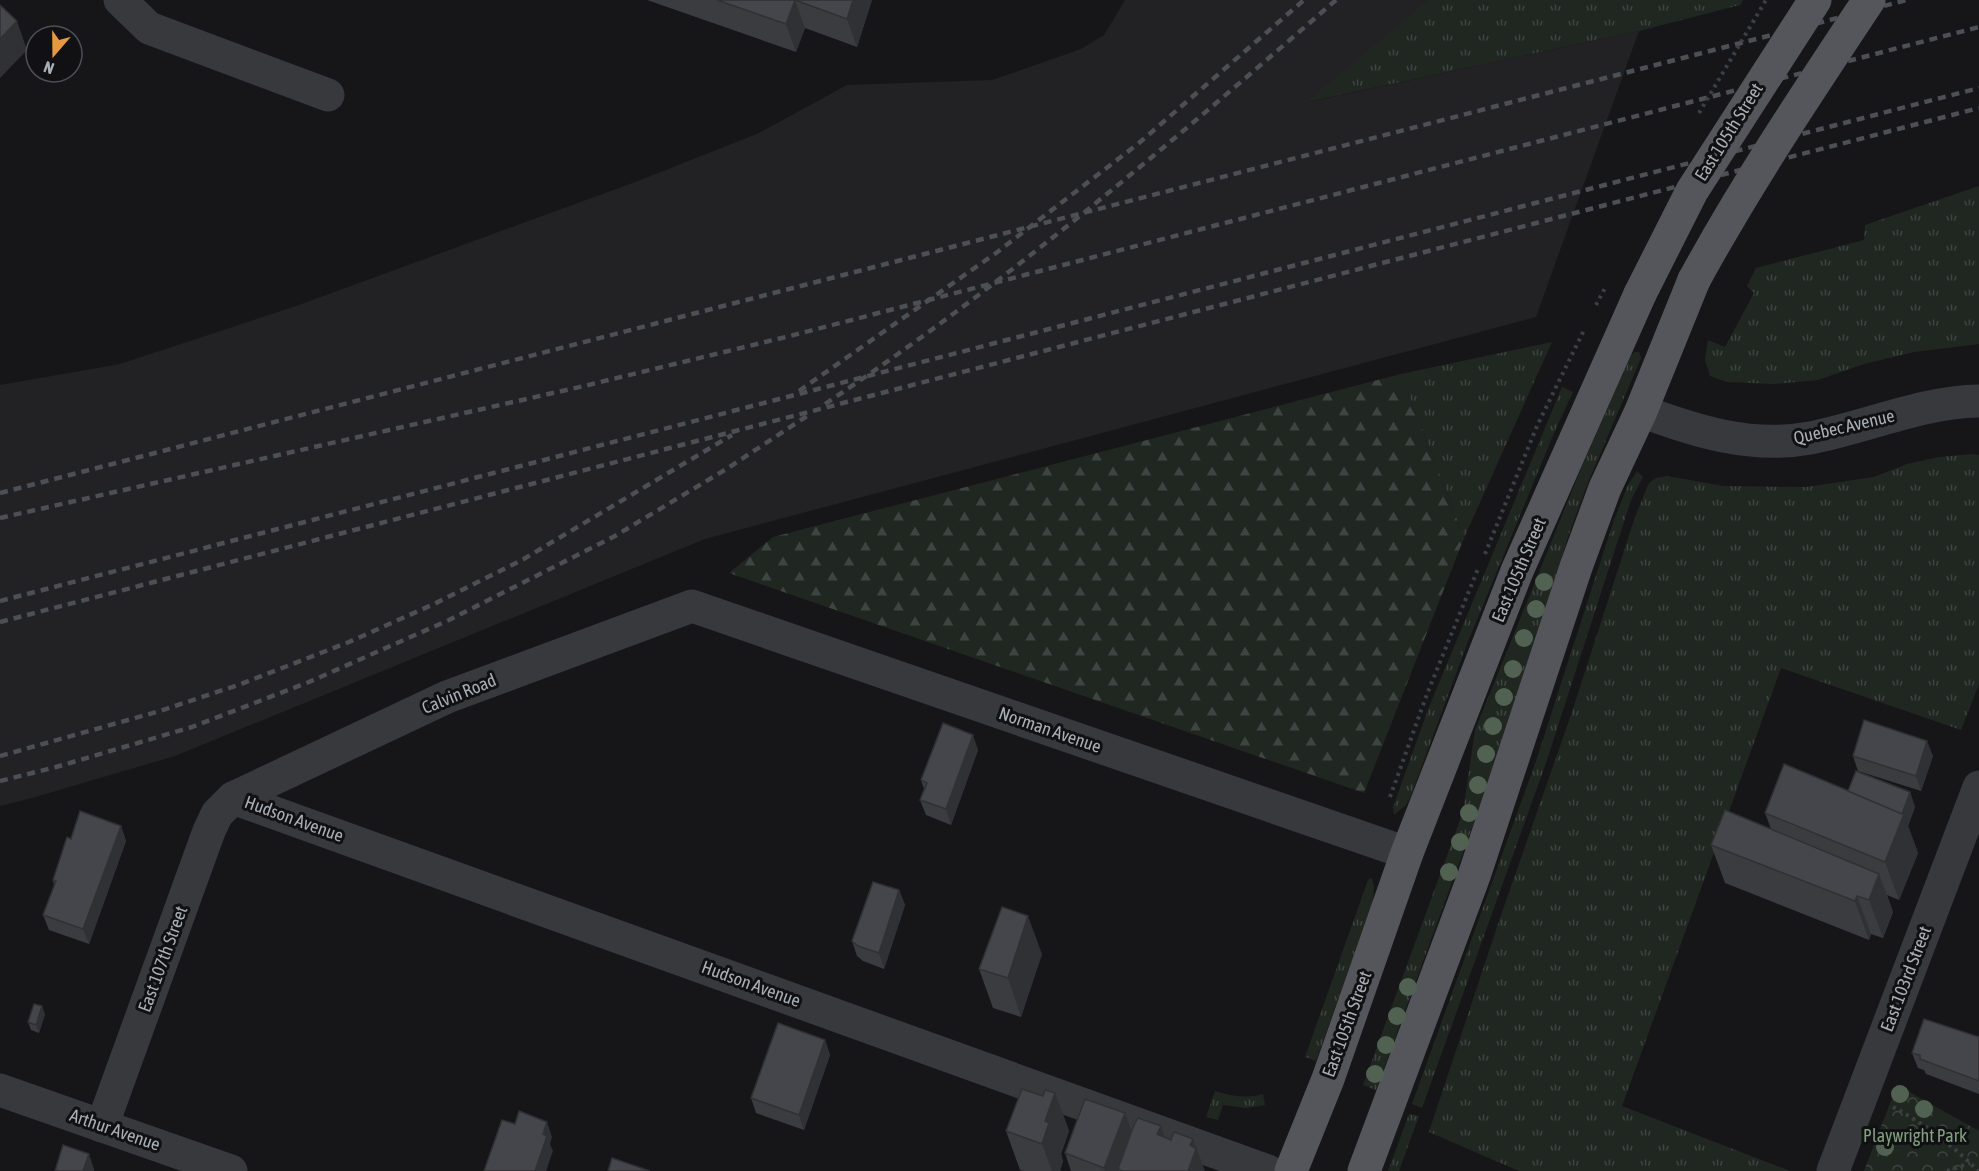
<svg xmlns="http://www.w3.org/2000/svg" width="1979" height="1171" font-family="'Asap Condensed',sans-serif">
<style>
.built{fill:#222225}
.grass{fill:url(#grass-tufts)}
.forest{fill:url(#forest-firs)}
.park{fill:url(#park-crowns)}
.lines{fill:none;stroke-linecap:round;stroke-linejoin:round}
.path{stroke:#3d4043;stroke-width:4;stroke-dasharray:3 4.5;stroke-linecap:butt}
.minor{stroke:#37393c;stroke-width:33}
.major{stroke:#54565b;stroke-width:33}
.rail{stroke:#4c4f53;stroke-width:4.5;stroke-dasharray:8 6;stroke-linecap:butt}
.path-bridge{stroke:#3d4043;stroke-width:4;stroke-dasharray:3 4.5;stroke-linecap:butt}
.major-bridge{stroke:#54565b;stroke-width:33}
.tree{fill:#526252}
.wall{fill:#3b3c40}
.shaded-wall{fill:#303134}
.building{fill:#45464b;stroke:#303134;stroke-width:1.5}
.labels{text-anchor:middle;stroke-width:6;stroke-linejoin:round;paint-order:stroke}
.street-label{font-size:18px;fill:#a9afb7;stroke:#111113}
.park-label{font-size:18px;fill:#83a081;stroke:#111113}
</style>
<defs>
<pattern id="grass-tufts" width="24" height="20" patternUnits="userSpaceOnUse" patternTransform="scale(1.5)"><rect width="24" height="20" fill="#202721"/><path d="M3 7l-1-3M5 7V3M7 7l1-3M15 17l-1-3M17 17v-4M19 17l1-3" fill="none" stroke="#3e443f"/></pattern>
<pattern id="forest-firs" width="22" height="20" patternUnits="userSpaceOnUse" patternTransform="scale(1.5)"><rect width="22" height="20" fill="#202721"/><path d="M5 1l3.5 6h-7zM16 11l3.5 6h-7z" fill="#3e443f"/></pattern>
<pattern id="park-crowns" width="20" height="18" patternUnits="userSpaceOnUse" patternTransform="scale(1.5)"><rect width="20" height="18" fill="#202721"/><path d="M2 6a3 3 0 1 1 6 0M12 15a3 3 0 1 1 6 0" fill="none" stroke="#3e443f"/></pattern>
</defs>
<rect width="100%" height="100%" fill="#161618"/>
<!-- built -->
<path class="built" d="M1125 0H1428L1309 102 1639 31 1536 317 705 539 175 756 32 798 0 806V385L120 364 296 306 638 181 759 133 847 85 992 80 1081 49 1104 35Z"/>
<!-- grass -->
<g class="grass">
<path d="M1428 0H1743L1740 5 1639 31 1307 102Z"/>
<path d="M1979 186V344L1914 352 1864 364 1818 380 1774 384 1727 382 1710 376 1705 360 1708 340 1725 347 1754 293 1747 286 1756 268 1864 240 1865 225Z"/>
<path d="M1552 342 1464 538 1401 374Z"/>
<path d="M1635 352H1639L1641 358 1587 485 1568 537 1506 735 1376 1090 1363 1085 1463 812 1475 730 1580 471 1631 355Z"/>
<path d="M1562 387 1573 392 1554 433 1467 644 1410 798 1406 805 1394 815 1393 807 1429 707Z"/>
<path d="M1973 454 1979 455V684L1961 730 1781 668 1622 1106 1790 1171H1519L1429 1132 1500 918 1571 715 1635 517 1649 483 1656 478 1667 476 1723 486 1806 487 1874 477 1907 464 1939 457Z"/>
<path d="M1637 471 1643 477 1631 500 1546 763 1422 1108 1412 1104 1536 761 1614 520 1628 485Z"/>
<path d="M1371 878 1374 885 1373 902 1316 1061 1305 1057 1368 880Z"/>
<path d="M1215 1091C1231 1096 1246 1099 1263 1094L1265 1105 1246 1108 1223 1105 1218 1120 1206 1117Z"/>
<path d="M1409 1114 1419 1116 1399 1171H1388Z"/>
</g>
<!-- forest -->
<path class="forest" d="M1401 374 1464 538 1364 793 729 573 773 537Z"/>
<!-- park -->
<path class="park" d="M1897 1085 1979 1131V1171H1864Z"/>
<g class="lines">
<!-- path -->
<g class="path">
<path d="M1485 554 1537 426 1585 328"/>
<path d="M1390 797 1427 694 1478 569"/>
<path d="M1893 1107C1923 1123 1954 1146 1978 1171"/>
<path d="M1947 1171 1970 1163"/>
</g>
<!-- minor -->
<g class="minor">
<path d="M120 0 149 28 328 95"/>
<path d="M1641 411C1695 431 1751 449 1810 438 1867 427 1921 402 1979 401"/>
<path d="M233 798 1268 1171"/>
<path d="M0 1090 231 1171"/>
<path d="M102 1126 209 831 217 814 233 798 447 697 692 606 1407 853"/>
<path d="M1833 1171 1979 787"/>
</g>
<!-- major -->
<g class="major">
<path d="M1291 1171 1328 1079 1407 853 1517 571 1640 294"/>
<path d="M1364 1171 1474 876 1576 567 1605 488 1641 411 1694 280"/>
</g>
<!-- rail -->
<g class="rail">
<path d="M799 391 996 253 1139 143 1304 0"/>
<path d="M825 404C1006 284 1172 142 1336 0"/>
<path d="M0 493 1907 0"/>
<path d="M0 518 584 386 790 336 1979 27"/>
<path d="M0 601 1979 88"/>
<path d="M0 622 1979 108"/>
<path d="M0 756 160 711 241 684 349 642 434 604 522 560 732 435"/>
<path d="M0 781 56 767 192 727 309 682 449 620 615 536 728 468 807 416"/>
</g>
<!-- path-bridge -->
<g class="path-bridge">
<path d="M1699 113 1766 0"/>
<path d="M1596 305 1606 286"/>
</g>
<!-- major-bridge -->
<g class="major-bridge">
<path d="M1694 280C1747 183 1808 92 1869 0"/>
<path d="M1640 294 1692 191 1815 0"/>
</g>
</g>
<!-- trees -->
<g class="tree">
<circle cx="1544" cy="582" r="9"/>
<circle cx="1536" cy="609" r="9"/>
<circle cx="1524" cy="638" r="9"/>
<circle cx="1513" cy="669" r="9"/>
<circle cx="1504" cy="697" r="9"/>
<circle cx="1493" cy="726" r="9"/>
<circle cx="1486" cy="754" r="9"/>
<circle cx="1478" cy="785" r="9"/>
<circle cx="1469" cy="813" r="9"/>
<circle cx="1460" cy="842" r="9"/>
<circle cx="1449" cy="872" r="9"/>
<circle cx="1408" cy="987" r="9"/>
<circle cx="1397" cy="1016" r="9"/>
<circle cx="1386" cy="1045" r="9"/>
<circle cx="1375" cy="1074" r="9"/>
<circle cx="1900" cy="1094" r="9"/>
<circle cx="1924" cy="1109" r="9"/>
<circle cx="1885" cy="1147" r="9"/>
</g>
<!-- wall -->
<g class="wall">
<path d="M647 0H872L857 47 805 28 796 52Z"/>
<path d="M978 750 951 825 926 815 920 800 924 789 921 780Z"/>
<path d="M1853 756H1933L1921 791 1858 771Z"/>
<path d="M1848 791 1910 792 1915 807 1908 826 1918 853 1899 900 1887 895 1893 912 1883 938 1871 934 1869 940 1725 883 1711 845 1771 829 1765 813Z"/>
<path d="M121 826 126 841 89 944 49 930 43 915 54 885 53 880 71 839Z"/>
<path d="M899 890 905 905 884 969 863 961 857 956 852 941Z"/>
<path d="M1042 954 1021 1017 993 1008 979 969Z"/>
<path d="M45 1014 39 1033 31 1030 28 1022Z"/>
<path d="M1979 1037V1094L1926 1074 1924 1070 1918 1068 1912 1053Z"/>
<path d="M825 1040 830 1055 804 1130 756 1113 751 1098Z"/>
<path d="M1055 1093 1069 1131 1061 1154 1063 1161 1060 1171H1024L1020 1170 1006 1131 1043 1096Z"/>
<path d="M1125 1113 1131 1131 1161 1126 1165 1137 1205 1171H1071L1065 1153Z"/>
</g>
<!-- shaded-wall -->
<g class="shaded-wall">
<path d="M795 0 805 28 796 52 786 24Z"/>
<path d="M853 0H872L857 47 847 19Z"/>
<path d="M17 21 27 50 0 78V39Z"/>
<path d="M973 735 978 750 951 825 946 809Z"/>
<path d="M1927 741 1933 756 1921 791 1916 776Z"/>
<path d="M1910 792 1915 807 1908 826 1918 853 1899 900 1885 862Z"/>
<path d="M121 826 126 841 89 944 83 929Z"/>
<path d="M1879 874 1893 912 1883 938 1869 900Z"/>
<path d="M899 890 905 905 884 969 879 953Z"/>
<path d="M1857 896 1871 934 1869 940 1855 901Z"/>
<path d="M1028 916 1042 954 1021 1017 1008 978Z"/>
<path d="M42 1006 45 1014 39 1033 36 1025Z"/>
<path d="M825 1040 830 1055 804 1130 799 1115Z"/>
<path d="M1055 1093 1069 1131 1061 1154 1063 1161 1060 1171H1052L1042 1144 1045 1121Z"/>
<path d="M1125 1113 1139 1151 1118 1169 1119 1171H1105L1104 1168Z"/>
<path d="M547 1122 552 1137 550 1144 553 1151 546 1171H535L543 1134Z"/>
<path d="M1161 1126 1175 1165 1157 1134Z"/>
<path d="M1193 1139 1205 1171H1188L1190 1145Z"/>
<path d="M89 1154 94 1169V1171H83Z"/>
</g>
<!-- building -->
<g class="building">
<path d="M717 0H853L847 19 795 0 786 24Z"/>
<path d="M0 5 17 21 0 39Z"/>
<path d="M1864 720 1927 741 1916 776 1853 756Z"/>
<path d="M943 723 973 735 946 809 920 800 927 783 921 780Z"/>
<path d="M1784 764 1904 814 1885 862 1765 813Z"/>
<path d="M1856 771 1910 792 1902 814 1848 791Z"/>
<path d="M1725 810 1879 874 1869 900 1857 896 1855 901 1711 845Z"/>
<path d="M80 811 121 826 83 929 43 915 56 881 53 880 67 837 71 839Z"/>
<path d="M873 882 899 890 879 953 858 946 852 941Z"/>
<path d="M1002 907 1028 916 1008 978 979 969Z"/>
<path d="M34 1004 42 1006 36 1025 28 1022Z"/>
<path d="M1924 1019 1979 1037V1081L1920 1059V1055L1912 1053Z"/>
<path d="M778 1023 825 1040 799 1115 751 1098Z"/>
<path d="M1022 1089 1043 1096 1045 1090 1055 1093 1045 1121 1049 1123 1042 1144 1006 1131Z"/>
<path d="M1085 1099 1125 1113 1104 1168 1065 1153Z"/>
<path d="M519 1111 547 1122 543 1134 547 1136 535 1171H484L502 1120 515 1124Z"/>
<path d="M1138 1118 1161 1126 1157 1134 1171 1140 1174 1132 1193 1139 1190 1145 1196 1149 1188 1171H1123L1118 1169 1134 1125Z"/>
<path d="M63 1145 89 1154 83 1171H55Z"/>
<path d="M612 1158 650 1171H608Z"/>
</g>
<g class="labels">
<!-- street labels -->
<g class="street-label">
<text transform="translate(1729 132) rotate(-58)" y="6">East 105th Street</text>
<text transform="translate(1844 427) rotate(-13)" y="6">Quebec Avenue</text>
<text transform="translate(1519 570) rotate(-67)" y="6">East 105th Street</text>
<text transform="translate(459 694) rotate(-22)" y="6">Calvin Road</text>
<text transform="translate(1050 730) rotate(19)" y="6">Norman Avenue</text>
<text transform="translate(294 819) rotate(20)" y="6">Hudson Avenue</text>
<text transform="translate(163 959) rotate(-70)" y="6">East 107th Street</text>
<text transform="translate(1906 979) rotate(-69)" y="6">East 103rd Street</text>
<text transform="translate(751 984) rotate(20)" y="6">Hudson Avenue</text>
<text transform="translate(1347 1024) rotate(-70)" y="6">East 105th Street</text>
<text transform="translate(115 1130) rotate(19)" y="6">Arthur Avenue</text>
</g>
<!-- park labels -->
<g class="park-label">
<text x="1915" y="1142">Playwright Park</text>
</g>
</g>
<!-- north arrow -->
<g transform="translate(54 54) rotate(200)"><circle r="28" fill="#111113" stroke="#4e5055" stroke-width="1.5"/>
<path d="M0-4.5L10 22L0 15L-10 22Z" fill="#e59a41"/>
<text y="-9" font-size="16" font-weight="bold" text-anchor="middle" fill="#a9afb7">N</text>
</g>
</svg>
